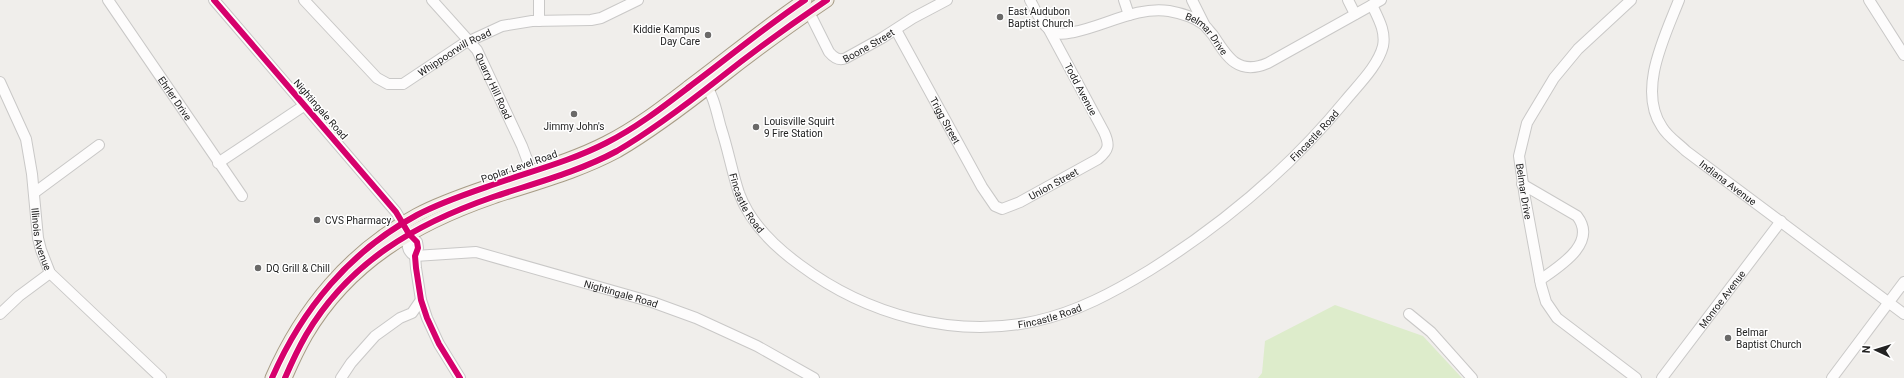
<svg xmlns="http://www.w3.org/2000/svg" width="1904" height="378" font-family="Roboto,sans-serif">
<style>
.grass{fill:#ddeccb}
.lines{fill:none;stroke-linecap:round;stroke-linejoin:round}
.minor-casing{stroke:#c9c8c7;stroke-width:12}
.major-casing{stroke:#a79c86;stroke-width:15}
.minor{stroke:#fdfcfc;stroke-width:10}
.major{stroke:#f3ede7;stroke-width:13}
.cycleway-casing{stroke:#fff;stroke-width:8}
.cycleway{stroke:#d6006c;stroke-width:6}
.poi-dot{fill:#6a6968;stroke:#fff;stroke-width:1.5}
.labels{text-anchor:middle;stroke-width:3;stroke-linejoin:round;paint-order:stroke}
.poi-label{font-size:10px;fill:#222;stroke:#fff;text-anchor:start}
.street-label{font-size:10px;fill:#222;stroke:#fff}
</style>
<rect width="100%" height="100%" fill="#f0eeeb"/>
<!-- grass -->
<path class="grass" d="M1335 305 1423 336 1462 378H1258L1262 373 1265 341Z"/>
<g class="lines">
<defs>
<g id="minor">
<path id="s1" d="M108 0 242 196"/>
<path d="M214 0 396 212 409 234 417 242 418 248 415 256 416 268 421 300 427 318 439 344 460 378"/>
<path id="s2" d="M304 0 377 78 388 84H403L463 44 502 26 532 21 591 20 601 18 638 0"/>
<path id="s3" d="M432 0 477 50 522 146 534 178"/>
<path id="s4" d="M1030 0C1036 11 1043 29 1056 33 1061 35 1068 33 1074 32 1105 26 1137 6 1169 11 1180 13 1194 17 1203 24 1206 26 1210 32 1213 35 1227 57 1238 76 1268 63L1381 0"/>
<path d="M1124 0 1129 15"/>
<path d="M1192 0 1204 24"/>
<path d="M1348 0 1355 14"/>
<path id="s5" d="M1631 0 1578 49 1554 78 1527 123 1519 156 1525 198 1541 285 1546 302 1557 318 1636 378"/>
<path id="s6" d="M1679 0C1665 36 1637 90 1662 127 1668 137 1678 143 1686 151L1904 314"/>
<path d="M1869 0 1904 55"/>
<path id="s7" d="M809 12 829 52C834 58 839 61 846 58L882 38 913 18 947 0"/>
<path d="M539 21V0"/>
<path id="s8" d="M896 30 982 187 995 206 1002 209 1020 202 1098 159C1109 150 1110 145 1104 132L1048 28"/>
<path id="s9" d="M0 82 26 139 32 174 38 238 41 250 50 273 161 378"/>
<path id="s10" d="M704 83C714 95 717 114 721 128 728 149 732 172 739 193 750 223 775 247 800 265 867 315 954 339 1036 321 1077 312 1114 292 1150 270 1223 224 1290 168 1345 101 1358 85 1378 66 1383 46 1386 31 1378 18 1372 5"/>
<path d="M218 163 305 105"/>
<path d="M1522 184 1577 216C1598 243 1560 266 1540 280"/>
<path d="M34 193 99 145"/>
<path d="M409 234C407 244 406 251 415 256"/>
<path id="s11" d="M415 256 476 252 652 302 696 318 757 346 814 378"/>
<path d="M0 314 19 296 50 273"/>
<path d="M1409 314 1431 332 1472 378"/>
<path d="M341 378 351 363 375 336 400 318 412 313 421 300"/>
<path id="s12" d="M1662 378 1781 221"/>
<path d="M1832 378 1904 282"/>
</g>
<g id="major">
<path d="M272 378C302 309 350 251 417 215 441 202 469 193 495 184 532 171 571 161 606 143 636 128 663 107 689 87 728 58 765 27 805 0"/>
<path d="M285 378C291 364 298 349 306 335 349 262 415 224 493 197 535 183 578 172 617 151 653 130 687 104 720 78 754 51 790 25 827 0"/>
</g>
</defs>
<!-- minor casing -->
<use href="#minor" class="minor-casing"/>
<!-- major casing -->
<use href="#major" class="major-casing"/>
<!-- minor -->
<use href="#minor" class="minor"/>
<!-- major -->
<use href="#major" class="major"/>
<defs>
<g id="cycleway">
<path d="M214 0 396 212 409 234 417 242 418 248 415 256 416 268 421 300 427 318 439 344 460 378"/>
<path d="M272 378C302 309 350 251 417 215 441 202 469 193 495 184 532 171 571 161 606 143 636 128 663 107 689 87 728 58 765 27 805 0"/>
<path d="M285 378C291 364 298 349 306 335 349 262 415 224 493 197 535 183 578 172 617 151 653 130 687 104 720 78 754 51 790 25 827 0"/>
</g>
</defs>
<!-- cycleway casing -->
<use href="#cycleway" class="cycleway-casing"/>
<!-- cycleway -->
<use href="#cycleway" class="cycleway"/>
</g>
<!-- markers -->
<g class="poi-dot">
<circle cx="1000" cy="17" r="4"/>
<circle cx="708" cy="35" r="4"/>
<circle cx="574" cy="114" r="4"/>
<circle cx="756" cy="127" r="4"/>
<circle cx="317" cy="220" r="4"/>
<circle cx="258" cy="268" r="4"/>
<circle cx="1728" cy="338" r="4"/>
</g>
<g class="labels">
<!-- poi labels -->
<g class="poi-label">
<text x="1008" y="15">East Audubon<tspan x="1008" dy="12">Baptist Church</tspan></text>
<text x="700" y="33" text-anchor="end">Kiddie Kampus<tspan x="700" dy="12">Day Care</tspan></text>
<text x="764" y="125">Louisville Squirt<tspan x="764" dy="12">9 Fire Station</tspan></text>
<text x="574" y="130" text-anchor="middle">Jimmy John's</text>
<text x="325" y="224">CVS Pharmacy</text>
<text x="266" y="272">DQ Grill &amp; Chill</text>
<text x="1736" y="336">Belmar<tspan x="1736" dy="12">Baptist Church</tspan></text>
</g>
<!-- street labels -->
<g class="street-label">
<text dy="4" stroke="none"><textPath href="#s4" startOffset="205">Belmar Drive</textPath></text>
<text dy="4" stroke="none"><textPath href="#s7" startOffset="90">Boone Street</textPath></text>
<text dy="4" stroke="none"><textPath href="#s2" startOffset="195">Whippoorwill Road</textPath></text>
<text dy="4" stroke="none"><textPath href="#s3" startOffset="107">Quarry Hill Road</textPath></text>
<text transform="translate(1081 89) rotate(62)" y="4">Todd Avenue</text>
<text dy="4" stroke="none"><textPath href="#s1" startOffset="119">Ehrler Drive</textPath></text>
<text transform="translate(321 109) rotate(49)" y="4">Nightingale Road</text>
<text dy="4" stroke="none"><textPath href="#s8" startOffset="103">Trigg Street</textPath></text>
<text dy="4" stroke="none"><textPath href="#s10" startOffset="800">Fincastle Road</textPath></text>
<text transform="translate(519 166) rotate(-19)" y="4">Poplar Level Road</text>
<text dy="4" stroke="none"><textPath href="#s6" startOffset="220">Indiana Avenue</textPath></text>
<text dy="4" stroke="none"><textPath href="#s8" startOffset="267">Union Street</textPath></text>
<text dy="4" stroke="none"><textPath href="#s5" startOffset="232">Belmar Drive</textPath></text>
<text dy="4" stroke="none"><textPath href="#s10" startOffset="128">Fincastle Road</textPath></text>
<text dy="4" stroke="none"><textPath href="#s9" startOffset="164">Illinois Avenue</textPath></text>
<text dy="4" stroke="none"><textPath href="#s11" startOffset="212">Nightingale Road</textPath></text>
<text dy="4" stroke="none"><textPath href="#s12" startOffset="99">Monroe Avenue</textPath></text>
<text dy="4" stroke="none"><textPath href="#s10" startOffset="476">Fincastle Road</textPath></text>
</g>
</g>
<!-- north arrow -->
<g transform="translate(1876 350) rotate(274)" stroke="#ffffff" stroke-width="3" paint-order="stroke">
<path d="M0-3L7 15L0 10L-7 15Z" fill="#222222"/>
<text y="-6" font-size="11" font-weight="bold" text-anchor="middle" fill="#222222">N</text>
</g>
</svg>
